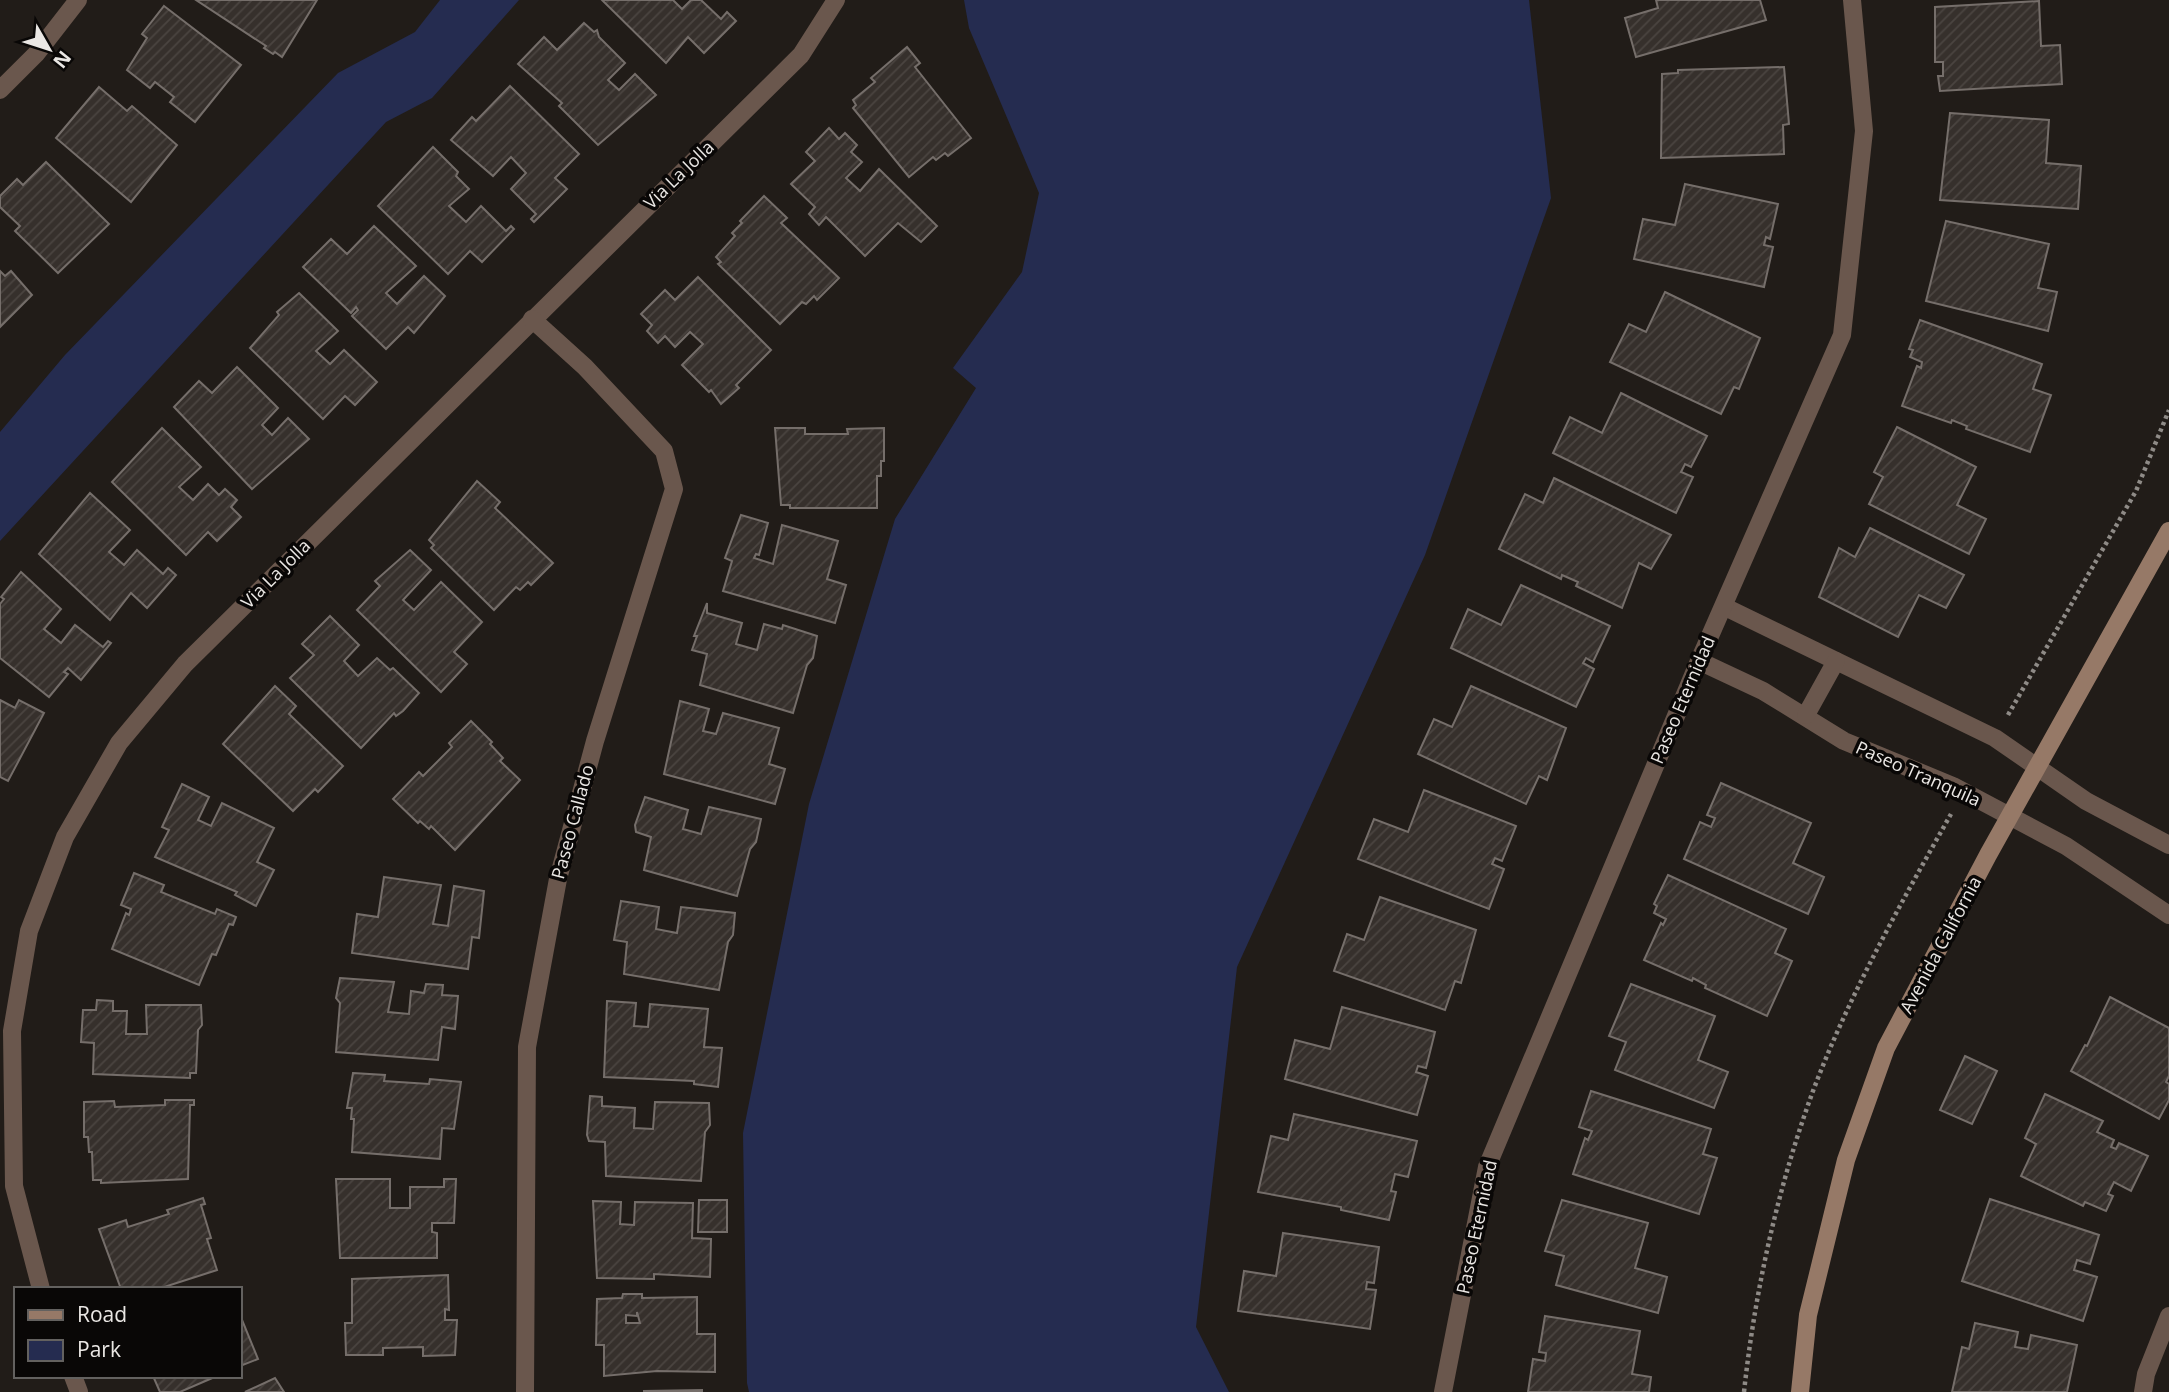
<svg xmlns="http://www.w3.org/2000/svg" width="2169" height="1392" font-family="'Open Sans',sans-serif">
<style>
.green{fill:#252c50}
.building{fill:url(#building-hatch);stroke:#756e6a;stroke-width:2;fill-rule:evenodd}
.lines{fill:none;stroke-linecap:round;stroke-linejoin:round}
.path{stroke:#8f8b87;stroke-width:4.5;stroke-dasharray:3.5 3.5;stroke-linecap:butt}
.street{stroke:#6a574d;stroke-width:18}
.secondary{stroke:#967967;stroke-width:18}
.labels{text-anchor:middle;stroke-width:7;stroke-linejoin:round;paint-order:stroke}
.street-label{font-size:18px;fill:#eae7e4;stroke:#090706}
</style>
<defs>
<pattern id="building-hatch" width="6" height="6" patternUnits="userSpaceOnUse" patternTransform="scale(1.75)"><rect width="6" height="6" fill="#36302c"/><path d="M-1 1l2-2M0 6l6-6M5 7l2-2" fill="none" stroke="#4a4440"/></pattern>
</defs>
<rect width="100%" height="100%" fill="#211c18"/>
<!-- green -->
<g class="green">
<path d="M440 0H519L432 98 386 122 0 541V432L65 355 338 73 415 32Z"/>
<path d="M964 0H1529L1551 198 1425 555 1237 967 1196 1327 1229 1392H749L747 1383 743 1133 809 804 895 519 976 388 953 368 1022 272 1039 193 969 28Z"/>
</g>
<!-- building -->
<g class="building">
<path d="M196 0H317L282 57 275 52 273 54 264 48 266 46Z"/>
<path d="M602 0H673L682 9 691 0H701L721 19 727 12 736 21 704 53 688 37 666 63Z"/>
<path d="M1656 0H1760L1766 20 1636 57 1625 18 1658 8Z"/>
<path d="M2039 1 2041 46 2060 45 2062 84 1940 91 1938 76H1943V62H1935V7Z"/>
<path d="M164 6 241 65 195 122 170 102 174 97 155 82 150 88 127 70 147 38 142 34Z"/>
<path d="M584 23 594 32 597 30 599 37 625 63 608 80 619 90 635 74 656 95 598 145 559 106 562 103 518 64 544 37 557 50Z"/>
<path d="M907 47 920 63 915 67 971 138 948 156 945 153 936 160 933 157 909 177 853 108 856 105 853 100 875 82 871 78Z"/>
<path d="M1784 67 1789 124 1783 125 1784 154 1661 158 1662 74 1678 73V70Z"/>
<path d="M510 86 579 154 555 178 567 189 534 222 531 219 536 214 511 189 526 173 511 157 493 176 451 140 472 117 476 121Z"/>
<path d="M99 87 127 111 132 106 177 145 131 202 56 138Z"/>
<path d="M1950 113 2049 120 2046 163 2081 166 2078 209 1940 200Z"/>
<path d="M829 128 839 139 845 133 857 145 851 152 862 162 846 178 860 191 879 169 937 226 921 242 898 223 865 256 826 217 819 225 809 214 815 207 791 184 815 161 806 152Z"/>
<path d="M433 147 458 172 456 176 469 189 449 206 466 222 481 206 506 231 511 226 514 229 482 262 470 251 448 274 378 206Z"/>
<path d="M46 162 109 224 58 273 15 231 20 226 0 207V196L17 179 23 185Z"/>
<path d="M1685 184 1778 204 1770 239 1766 237 1764 245 1773 247 1764 287 1634 259 1643 219 1675 225Z"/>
<path d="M764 196 787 218 781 223 839 278 817 300 814 296 806 304 802 302 780 324 718 264 721 262 716 257 735 236 732 233 742 223 740 221Z"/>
<path d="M1946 221 2049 244 2038 288 2057 292 2048 331 1926 301Z"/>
<path d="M374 226 416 266 386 293 397 304 424 276 445 296 414 333 408 327 386 349 352 316 358 310 356 307 351 313 303 267 331 239 347 254Z"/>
<path d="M0 271 5 276 11 271 32 295 0 327Z"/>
<path d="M698 277 771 350 736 385 739 388 721 404 711 390 709 392 682 365 703 344 690 332 675 347 665 336 658 343 647 331 652 325 641 314 665 290 675 300Z"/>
<path d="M1665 292 1760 338 1739 389 1734 387 1721 414 1610 362 1629 324 1646 332Z"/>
<path d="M299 293 338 331 316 351 330 364 344 350 377 382 355 405 345 396 323 419 250 348 279 315 277 312Z"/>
<path d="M1920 320 2042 364 2033 389 2051 395 2030 452 1966 429 1967 426 1952 420 1951 423 1902 406 1917 366 1921 368 1922 362 1910 357 1913 350 1909 349Z"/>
<path d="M237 367 278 408 262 425 272 435 288 418 309 439 252 489 174 407 199 381 212 393Z"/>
<path d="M1621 393 1707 436 1691 467 1685 464 1681 472 1693 477 1676 513 1553 453 1570 417 1602 433Z"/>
<path d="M1897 427 1976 467 1957 505 1986 519 1969 554 1869 504 1883 477 1874 472Z"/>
<path d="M162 428 201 467 179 487 193 500 208 484 219 495 225 489 237 500 231 507 241 517 217 541 208 532 186 555 112 482Z"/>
<path d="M775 428H805V434H848L847 429 884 428V461H881V476H877V508H790V505H781Z"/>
<path d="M1554 478 1671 535 1651 569 1639 563 1622 608 1576 586 1578 582 1562 575 1561 579 1499 549 1525 494 1543 503Z"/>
<path d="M477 481 500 502 495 508 553 563 531 585 528 582 520 590 516 587 494 610 431 548 434 545 429 540Z"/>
<path d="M90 493 130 530 109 552 124 565 137 550 163 574 168 568 176 575 147 608 131 593 110 620 39 554Z"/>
<path d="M741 515 768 523 759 555 756 554 754 558 773 564 782 525 838 541 827 579 846 585 835 623 723 591 732 561 725 558Z"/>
<path d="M1870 528 1964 575 1946 608 1919 595 1898 637 1819 597 1839 548 1855 557Z"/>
<path d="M410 550 431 570 403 600 414 610 441 582 482 622 454 652 467 664 441 692 357 610 380 586 375 581Z"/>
<path d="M21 572 61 609 44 629 61 643 75 625 103 647 108 641 111 643 81 680 68 668 64 672 68 674 49 697 0 658V604L4 599 1 597Z"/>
<path d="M1521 585 1610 626 1593 662 1586 658 1583 663 1594 669 1576 707 1451 648 1468 609 1501 625Z"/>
<path d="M707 603V613L742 623 736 644 757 650 764 624 782 629 783 625 817 636 813 658 807 665 793 713 700 685 707 654 692 650 697 636H694Z"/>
<path d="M330 616 359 645 344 661 358 676 377 658 390 670 393 668 419 693 403 711 396 716 394 713 361 748 290 678 314 655 302 644Z"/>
<path d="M275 686 296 706 289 714 343 766 318 792 315 789 293 811 223 744Z"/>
<path d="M1471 686 1566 728 1547 780 1539 776 1526 804 1418 754 1434 719 1452 727Z"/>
<path d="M0 700 15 708 19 700 44 713 8 781 0 777Z"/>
<path d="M680 701 709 709 703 731 716 734 723 713 779 728 769 764 785 769 775 804 664 774Z"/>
<path d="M471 721 492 742 490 744 503 758 500 761 520 780 455 850 431 826 429 829 420 821 418 823 393 799 419 772 423 776 452 747 449 743Z"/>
<path d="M1721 783 1811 823 1793 863 1824 877 1808 914 1684 859 1700 822 1711 827 1715 818 1707 815Z"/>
<path d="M182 784 209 797 198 820 211 826 222 803 274 828 257 862 274 870 256 906 235 895 237 892 155 857 169 830 162 827Z"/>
<path d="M1424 790 1516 826 1502 861 1495 858 1492 864 1504 869 1489 909 1358 859 1374 819 1408 832Z"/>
<path d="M645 797 688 810 683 829 701 834 709 807 761 819 756 842 750 849 737 896 644 870 651 837 636 832 635 825Z"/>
<path d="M134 873 164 885 161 892 215 914 217 909 236 917 233 925 229 924 216 955 212 954 199 985 112 949 126 913 129 915 131 909 121 905Z"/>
<path d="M1668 875 1786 929 1775 953 1792 961 1767 1016 1705 988 1706 985 1693 978 1692 981 1644 960 1661 923 1663 925 1666 919 1654 913 1657 906 1654 904Z"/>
<path d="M384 877 441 885 433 924 448 926 454 886 484 891 479 938 472 937 468 969 352 953 357 914 378 917Z"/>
<path d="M1380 897 1476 930 1461 983 1455 981 1445 1010 1334 971 1347 934 1364 940Z"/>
<path d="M621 901 659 907 656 929 677 933 681 907 735 913 733 935 728 942 719 990 624 974 627 942 614 940Z"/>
<path d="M340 978 394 982 388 1012 409 1014 411 991 424 993 426 984 443 985 442 995 458 996 455 1029 442 1027 438 1060 336 1052 340 1003 336 998Z"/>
<path d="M1631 984 1715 1016 1698 1060 1728 1072 1714 1108 1615 1070 1626 1042 1609 1036Z"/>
<path d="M2110 997 2169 1028V1076L2166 1082 2169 1084V1100L2159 1119 2071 1071 2085 1045 2087 1046Z"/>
<path d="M97 1000 113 1001V1011H127L126 1034H147L146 1005H201L202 1025 198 1030 196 1073H190V1078L93 1074 94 1043 81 1042 83 1010H96Z"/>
<path d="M607 1001 636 1003 634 1026 648 1027 650 1004 708 1009 704 1047 722 1048 718 1087 694 1084V1081L604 1077Z"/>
<path d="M1342 1007 1435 1032 1426 1068 1418 1066 1416 1072 1428 1076 1417 1115 1285 1079 1295 1040 1330 1049Z"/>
<path d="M1965 1056 1997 1071 1972 1124 1940 1110Z"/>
<path d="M353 1073 385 1075 384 1081 429 1084 430 1079 461 1082 454 1129 442 1128 440 1159 352 1152 354 1119H351L352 1108H347Z"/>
<path d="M1591 1091 1711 1129 1703 1154 1717 1158 1699 1214 1573 1174 1585 1138 1588 1140 1592 1131 1579 1127Z"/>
<path d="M2045 1094 2103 1121 2097 1132 2114 1140 2111 1147 2116 1149 2119 1143 2148 1156 2131 1191 2114 1182 2108 1194 2113 1196 2106 1211 2085 1202 2083 1206 2021 1176 2036 1144 2025 1138Z"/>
<path d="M590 1096 602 1097V1106L635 1108 634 1128 653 1129 655 1102 709 1103 710 1125 705 1132 701 1181 606 1176 605 1142 589 1141 587 1135Z"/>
<path d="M165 1100H194V1105H190L188 1179 101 1183V1180H93L92 1152H89L88 1137H84V1102L114 1101 115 1107 165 1105Z"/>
<path d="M1294 1114 1417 1141 1408 1177 1395 1174 1391 1191 1396 1192 1389 1220 1341 1210V1207L1258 1192 1271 1136 1288 1140Z"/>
<path d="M336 1179H390V1208H410V1187H444V1179H456L454 1223H432V1232L437 1233V1258H340Z"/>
<path d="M203 1198 205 1204 201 1205 211 1238 207 1239 217 1270 158 1289H121L99 1229 126 1220 128 1227 169 1214 167 1210Z"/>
<path d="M1990 1199 2099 1235 2090 1264 2077 1260 2074 1270 2097 1277 2083 1321 1962 1281Z"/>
<path d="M699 1200H727V1232H698Z"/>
<path d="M1562 1200 1648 1223 1635 1268 1667 1277 1658 1313 1556 1285 1564 1256 1545 1251Z"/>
<path d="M593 1201 621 1202 620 1224 634 1225 635 1202 693 1203 692 1238 711 1239 710 1277 654 1274V1279L597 1278Z"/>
<path d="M1283 1233 1379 1247 1374 1283 1367 1282 1366 1289 1376 1290 1370 1329 1238 1311 1244 1271 1276 1276Z"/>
<path d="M448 1275 449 1310 445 1309V1320H457L455 1355 423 1356V1347L383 1348V1355H346L345 1323H352V1279Z"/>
<path d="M623 1294H642V1298L697 1297V1334H715V1372L657 1371 604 1376V1345H596L597 1299 622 1298ZM637 1312 640 1323H626V1315L637 1316Z"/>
<path d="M240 1315 258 1359 240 1366Z"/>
<path d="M1545 1316 1640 1331 1632 1374 1651 1377 1649 1392H1528L1533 1359 1545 1361 1546 1353 1539 1352Z"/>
<path d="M1975 1323 2018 1332 2015 1347 2028 1349 2031 1335 2077 1345 2067 1392H1952L1962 1347 1969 1349Z"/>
<path d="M153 1376H217L180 1392H160Z"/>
<path d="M275 1378 284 1392H245Z"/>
<path d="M702 1390V1392H644V1391Z"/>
</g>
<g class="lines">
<!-- path -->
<g class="path">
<path d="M2008 715 2136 491 2169 410"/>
<path d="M1744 1392C1755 1290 1778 1187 1813 1091 1849 995 1901 903 1951 814"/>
</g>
<!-- street -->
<g class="street">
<path d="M0 90 36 54 78 0"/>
<path d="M1725 607 1995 738 2086 801 2169 845"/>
<path d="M1699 661 1763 691 1844 741 1953 786 2066 846 2169 915"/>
<path d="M1806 715 1836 661"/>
<path d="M41 1289 14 1186 12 1031 29 931 65 837 119 743 185 664 801 55 836 0"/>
<path d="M73 1376 79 1392"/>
<path d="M525 1392 527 1047 558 879 595 741 674 489 664 451 585 367 532 319"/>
<path d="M1443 1392 1487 1167 1699 661 1842 335 1864 131 1852 0"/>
<path d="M2143 1392 2146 1374 2169 1316"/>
</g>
<!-- secondary -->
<path class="secondary" d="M1800 1392 1808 1315 1846 1160 1886 1048 1988 855 2169 531"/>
</g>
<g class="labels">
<!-- street labels -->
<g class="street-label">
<text transform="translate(679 175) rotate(-44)" y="6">Via La Jolla</text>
<text transform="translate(276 574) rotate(-45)" y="6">Via La Jolla</text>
<text transform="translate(1683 700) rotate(-67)" y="6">Paseo Eternidad</text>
<text transform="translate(1918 774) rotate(24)" y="6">Paseo Tranquila</text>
<text transform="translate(573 822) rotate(-75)" y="6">Paseo Callado</text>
<text transform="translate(1941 945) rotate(-62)" y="6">Avenida California</text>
<text transform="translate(1477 1227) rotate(-78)" y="6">Paseo Eternidad</text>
</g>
</g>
<!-- legend -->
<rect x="14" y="1287" width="228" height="91" fill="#090706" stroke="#63615f" stroke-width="2"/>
<rect x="28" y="1310" width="35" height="10" fill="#967967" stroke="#63615f" stroke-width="2"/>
<text x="77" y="1322" font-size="21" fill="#eae7e4">Road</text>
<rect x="28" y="1340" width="35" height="21" fill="#252c50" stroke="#63615f" stroke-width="2"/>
<text x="77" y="1357" font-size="21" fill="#eae7e4">Park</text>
<!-- north arrow -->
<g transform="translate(49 49) rotate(129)" stroke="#090706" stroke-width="5" paint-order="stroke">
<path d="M0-5L12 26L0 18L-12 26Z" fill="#eae7e4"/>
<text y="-10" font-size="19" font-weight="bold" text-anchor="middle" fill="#eae7e4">N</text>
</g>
</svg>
